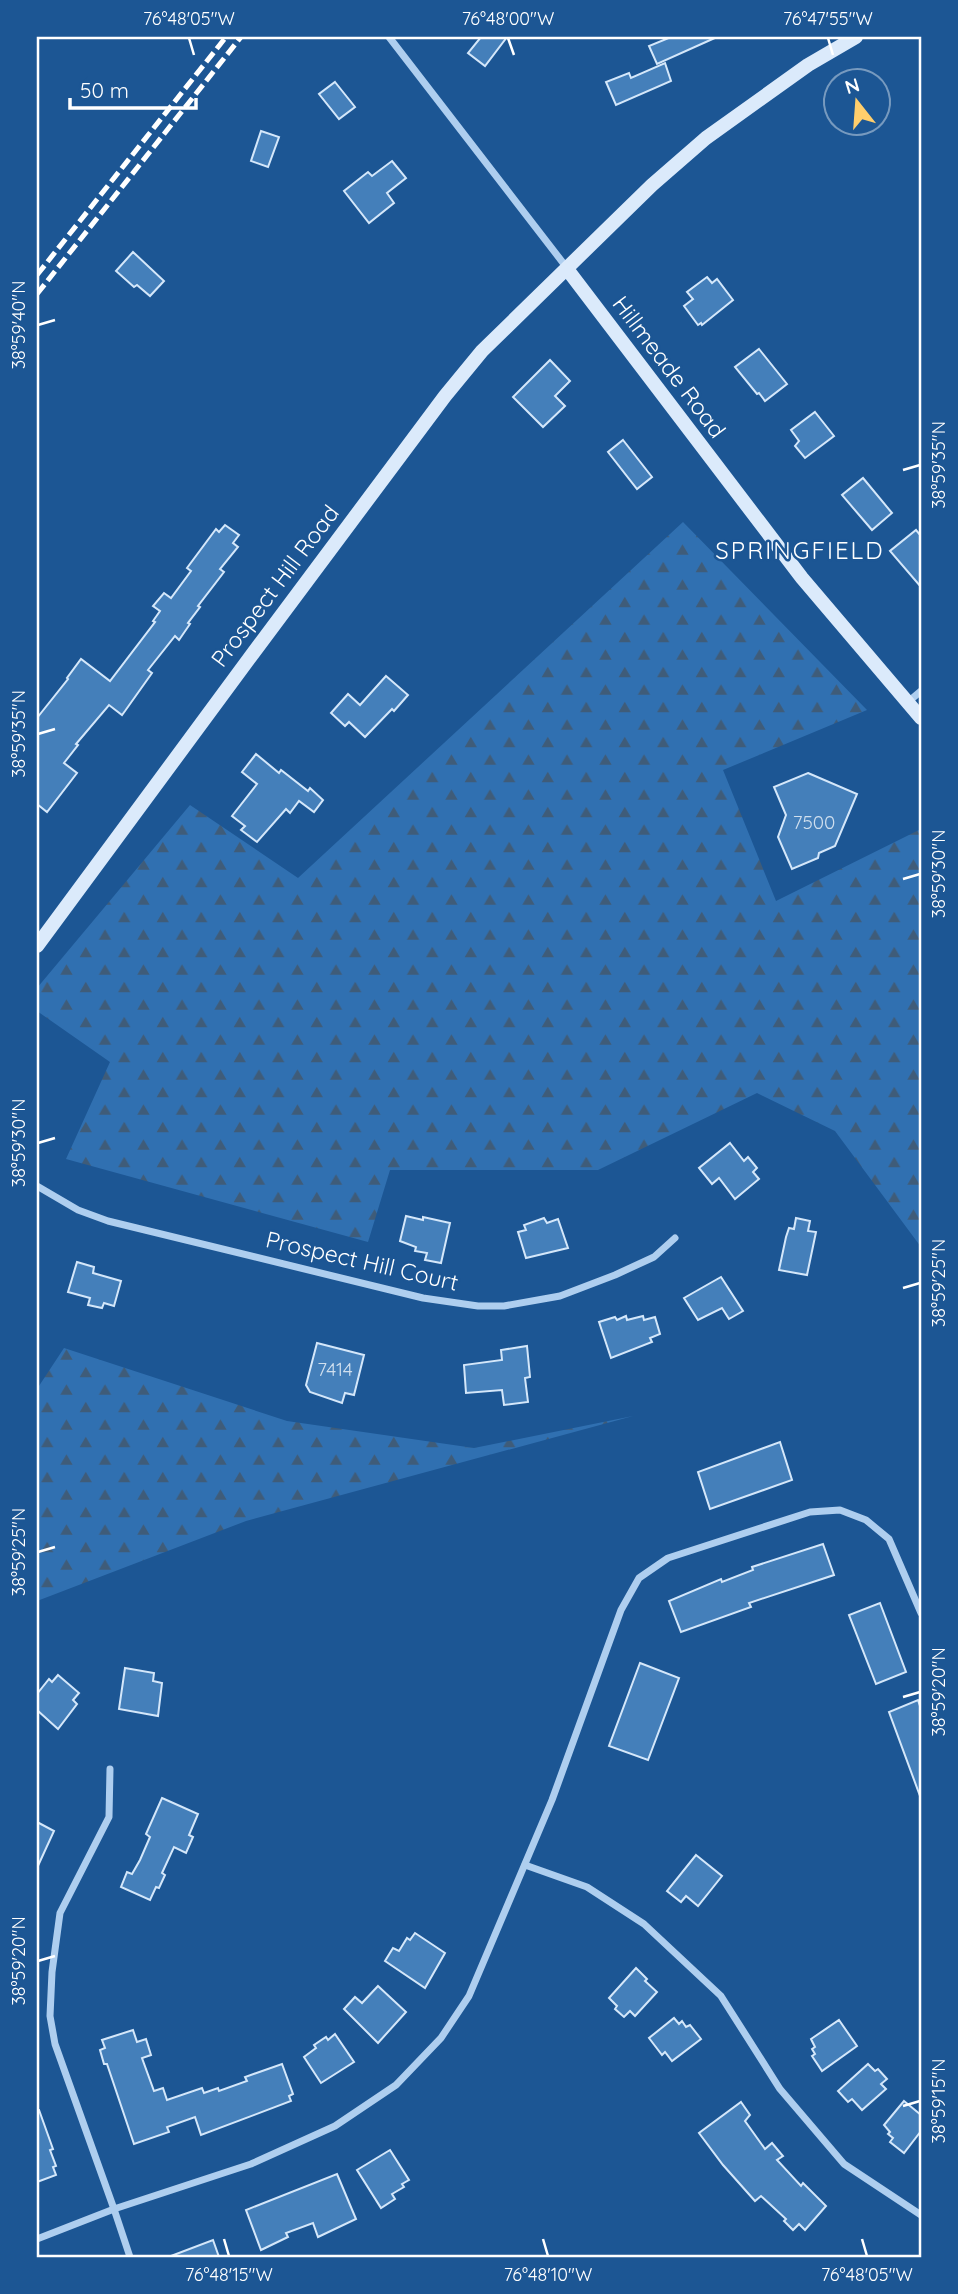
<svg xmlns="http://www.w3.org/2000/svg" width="958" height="2294" font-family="Quicksand,sans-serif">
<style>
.forest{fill:url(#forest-firs)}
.building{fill:#447fba;stroke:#d4e7fa;stroke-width:2}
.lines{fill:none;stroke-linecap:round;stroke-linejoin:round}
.street{stroke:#aeceef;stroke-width:7}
.secondary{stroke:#dbeafb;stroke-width:14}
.rail{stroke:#fff;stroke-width:5;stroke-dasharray:12 5;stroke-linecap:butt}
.ticks{fill:none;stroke:#fff;stroke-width:2.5}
.labels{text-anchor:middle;stroke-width:5;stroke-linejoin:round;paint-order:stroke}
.number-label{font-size:19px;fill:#d0dfee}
.street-label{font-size:23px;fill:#fff;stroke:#1c5694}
.neighbourhood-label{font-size:24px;letter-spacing:2px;fill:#fff;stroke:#1c5694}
.neatline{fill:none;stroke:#fff;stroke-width:2.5}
.ticks-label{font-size:18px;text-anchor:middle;fill:#fff}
</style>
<defs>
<pattern id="forest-firs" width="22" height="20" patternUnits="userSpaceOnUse" patternTransform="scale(1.75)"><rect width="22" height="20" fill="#3070b1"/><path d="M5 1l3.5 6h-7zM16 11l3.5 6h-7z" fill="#3f5c79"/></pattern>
</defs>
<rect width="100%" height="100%" fill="#1c5694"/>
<!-- forest -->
<g class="forest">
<path d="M683 522 867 710 723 770 776 901 921 829V1247L835 1131 757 1093 598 1170H390L368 1242 66 1159 110 1062 37 1011V988L190 805 298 878Z"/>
<path d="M64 1348 287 1421 474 1448 633 1416 246 1521 37 1601V1389Z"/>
</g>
<!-- building -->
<g class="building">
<path d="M481 37H507L485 66 468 53Z"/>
<path d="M671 37H717L657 64 649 46Z"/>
<path d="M665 63 671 81 616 105 606 82 629 73 631 78Z"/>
<path d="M335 82 355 107 339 119 319 94Z"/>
<path d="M261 131 279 137 268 167 251 161Z"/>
<path d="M392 161 406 178 387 193 394 203 369 223 344 191 368 172 372 176Z"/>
<path d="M133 252 164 281 150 296 137 285 134 287 116 271Z"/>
<path d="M707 277 712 283 717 279 733 300 702 325 701 323 698 325 684 306 693 299 687 292Z"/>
<path d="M759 349 787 384 765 401 759 393 757 394 735 367Z"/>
<path d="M550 360 570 381 555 396 565 406 543 427 513 397Z"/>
<path d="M815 412 834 436 805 458 795 446 799 441 791 430Z"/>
<path d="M623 440 652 477 637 489 608 452Z"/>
<path d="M863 478 892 513 872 530 842 495Z"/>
<path d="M225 525 239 535 233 543 238 547 220 569 224 572 198 606 200 607 188 623 190 624 179 640 175 636 148 670 152 673 125 711 122 715 109 705 76 744 78 745 64 763 77 773 47 812 37 804V718L68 679 67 678 81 659 110 681 155 622 153 621 160 611 153 606 164 593 171 598 191 571 187 568 216 529 219 532Z"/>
<path d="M916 530 921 536V587L890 551Z"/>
<path d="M386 676 408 695 394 711 392 709 365 737 349 722 345 726 331 713 348 694 360 705Z"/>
<path d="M256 754 279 773 281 770 308 791 310 788 323 800 314 812 299 801 290 813 286 809 257 842 241 830 245 826 232 816 257 784 242 772Z"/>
<path d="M808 773 857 794 835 846 819 853 818 858 792 869 778 837 786 815 774 787Z"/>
<path d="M730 1143 744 1161 748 1157 757 1168 753 1172 759 1179 735 1199 719 1178 712 1184 699 1168Z"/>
<path d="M406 1216 423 1220V1217L450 1223 441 1263 425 1260 427 1253 415 1251 416 1247 400 1241Z"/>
<path d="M544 1218 547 1223 558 1219 568 1248 526 1258 518 1232 526 1230 524 1225Z"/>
<path d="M796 1218 810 1221 808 1231 816 1232 807 1275 779 1270 786 1237 789 1228 794 1229Z"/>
<path d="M77 1262 94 1267 93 1273 121 1281 114 1306 104 1303 102 1308 88 1305 90 1298 68 1292Z"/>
<path d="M721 1277 743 1311 729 1319 722 1308 698 1320 684 1298Z"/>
<path d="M626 1316 627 1320 643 1316 644 1320 655 1317 660 1334 650 1338 652 1342 611 1358 599 1322 615 1317 617 1320Z"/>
<path d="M317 1343 364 1355 354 1395 345 1393 342 1403 310 1392 306 1385Z"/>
<path d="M527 1346 530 1377 525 1378 528 1402 504 1405 502 1390 466 1393 464 1365 502 1360 501 1350Z"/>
<path d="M780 1442 792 1480 710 1509 698 1472Z"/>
<path d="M823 1544 834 1575 749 1603 751 1607 681 1632 669 1601 721 1579 722 1582 753 1570 752 1567Z"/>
<path d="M880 1603 906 1672 876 1684 849 1615Z"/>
<path d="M640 1663 679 1678 648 1760 609 1746Z"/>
<path d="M125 1668 154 1673 153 1681 162 1683 158 1716 119 1709Z"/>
<path d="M58 1675 79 1693 73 1700 77 1704 58 1729 37 1710V1694L49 1679 52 1682Z"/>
<path d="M918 1700 921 1709 920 1796 889 1712Z"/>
<path d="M162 1798 198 1814 189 1835 193 1837 186 1853 174 1847 162 1873 165 1875 159 1888 156 1887 150 1900 121 1887 127 1872 132 1874 140 1860 150 1837 146 1834Z"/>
<path d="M37 1822 54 1831 37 1868Z"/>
<path d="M696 1855 722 1876 698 1906 686 1896 681 1902 667 1891Z"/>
<path d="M415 1933 445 1953 425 1988 385 1961 393 1948 399 1951 407 1938 410 1940Z"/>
<path d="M636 1968 647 1979 645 1981 657 1992 635 2016 630 2011 624 2017 615 2009 617 2006 609 1998Z"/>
<path d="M378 1986 406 2012 378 2043 344 2009 355 1997 362 2003Z"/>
<path d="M674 2018 679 2024 682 2021 686 2027 690 2025 701 2039 672 2061 665 2052 662 2055 649 2038Z"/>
<path d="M839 2020 857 2046 822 2071 812 2056 815 2054 812 2049 815 2047 811 2039Z"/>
<path d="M133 2030 137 2042 146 2039 151 2055 142 2058 154 2091 163 2088 167 2100 202 2088 204 2093 218 2088 219 2091 247 2081 245 2077 282 2064 293 2094 289 2096 291 2101 201 2135 195 2117 167 2127 169 2132 134 2144 107 2064H104L100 2050 105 2048 102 2040Z"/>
<path d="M335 2034 354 2062 321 2083 304 2057 316 2048 314 2045 326 2037 328 2040Z"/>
<path d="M868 2064 875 2071 878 2069 887 2079 881 2084 886 2089 862 2110 852 2099 848 2102 838 2091Z"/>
<path d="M904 2101 921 2115V2131L904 2153 890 2142 893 2138 888 2134 890 2132 884 2125Z"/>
<path d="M741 2102 750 2115 745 2121 765 2149 772 2143 783 2156 777 2160 801 2186 803 2183 826 2206 805 2230 799 2224 793 2230 784 2221 786 2219 761 2196 755 2201 723 2165 699 2133Z"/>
<path d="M37 2110H39L53 2149 50 2150 56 2166 53 2167 56 2175 37 2182Z"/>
<path d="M390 2150 409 2180 402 2184 404 2187 392 2194 395 2199 381 2208 357 2170Z"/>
<path d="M337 2174 356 2219 318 2237 313 2223 286 2233 288 2237 261 2250 246 2210Z"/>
<path d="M213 2240 219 2257H171V2256Z"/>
</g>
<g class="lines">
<!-- street -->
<g class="street">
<path d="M389 37 567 268"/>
<path d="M908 702 921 691"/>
<path d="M37 1186 78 1210 108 1221 423 1298 478 1306H504L560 1296 615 1275 654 1257 675 1238"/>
<path d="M110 1769 109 1817 60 1913 52 1972 50 2016 55 2044 114 2209 251 2164 335 2126 396 2085 441 2038 469 1996 552 1800 621 1610 639 1578 668 1558 810 1512 840 1510 866 1520 889 1539 921 1613"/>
<path d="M525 1865 587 1887 644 1924 721 1996 780 2089 844 2164 921 2215"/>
<path d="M37 2239 114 2209 130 2257"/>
</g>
<!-- secondary -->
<g class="secondary">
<path d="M567 269 802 578 921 718"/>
<path d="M37 946 254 652 445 396 482 351 652 185 706 138 808 65 856 37"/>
</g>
<!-- rail -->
<g class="rail">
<path d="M37 275 226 37"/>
<path d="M37 294 241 37"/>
</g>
</g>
<!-- ticks -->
<path class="ticks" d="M189 38 194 55M508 38 514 55M828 38 833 55M38 325 55 320M903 470 920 465M38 734 55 729M903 879 920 874M38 1143 55 1138M903 1288 920 1283M38 1552 55 1547M903 1697 920 1692M38 1961 55 1956M903 2106 920 2101M224 2239 229 2256M543 2239 548 2256M862 2239 867 2256"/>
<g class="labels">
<!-- number labels -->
<g class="number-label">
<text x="814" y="829">7500</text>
<text x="335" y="1376">7414</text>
</g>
<!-- street labels -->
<g class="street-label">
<text transform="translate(669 367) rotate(53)" y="8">Hillmeade Road</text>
<text transform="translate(275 586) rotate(-53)" y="8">Prospect Hill Road</text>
<text transform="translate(362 1261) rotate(13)" y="8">Prospect Hill Court</text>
</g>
<!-- neighbourhood labels -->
<g class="neighbourhood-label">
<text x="800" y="559">SPRINGFIELD</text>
</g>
</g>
<!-- border -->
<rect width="958" height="2294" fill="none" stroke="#1c5694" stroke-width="77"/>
<!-- north arrow -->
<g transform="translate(857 102) rotate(343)"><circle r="33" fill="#1c5694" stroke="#779abf" stroke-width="2"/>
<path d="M0-5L12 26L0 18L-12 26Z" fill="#ffce6c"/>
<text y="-10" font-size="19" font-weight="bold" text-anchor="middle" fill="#ffffff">N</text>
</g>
<!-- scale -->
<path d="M70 98v10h126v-10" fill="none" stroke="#ffffff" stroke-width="3.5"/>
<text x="80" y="98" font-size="21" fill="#ffffff" stroke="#1c5694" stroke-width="5" paint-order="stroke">50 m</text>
<rect x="38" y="38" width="882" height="2218" class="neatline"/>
<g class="ticks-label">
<text x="189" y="25">76°48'05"W</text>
<text x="508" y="25">76°48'00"W</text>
<text x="828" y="25">76°47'55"W</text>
<text transform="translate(19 325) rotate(-90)" y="6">38°59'40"N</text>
<text transform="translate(939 465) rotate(-90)" y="6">38°59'35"N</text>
<text transform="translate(19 734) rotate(-90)" y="6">38°59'35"N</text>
<text transform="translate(939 874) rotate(-90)" y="6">38°59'30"N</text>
<text transform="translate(19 1143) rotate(-90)" y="6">38°59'30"N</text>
<text transform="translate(939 1283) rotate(-90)" y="6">38°59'25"N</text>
<text transform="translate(19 1552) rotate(-90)" y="6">38°59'25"N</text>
<text transform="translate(939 1692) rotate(-90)" y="6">38°59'20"N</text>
<text transform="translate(19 1961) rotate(-90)" y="6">38°59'20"N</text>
<text transform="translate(939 2101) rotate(-90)" y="6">38°59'15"N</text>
<text x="229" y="2281">76°48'15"W</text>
<text x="548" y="2281">76°48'10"W</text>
<text x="867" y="2281">76°48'05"W</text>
</g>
</svg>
